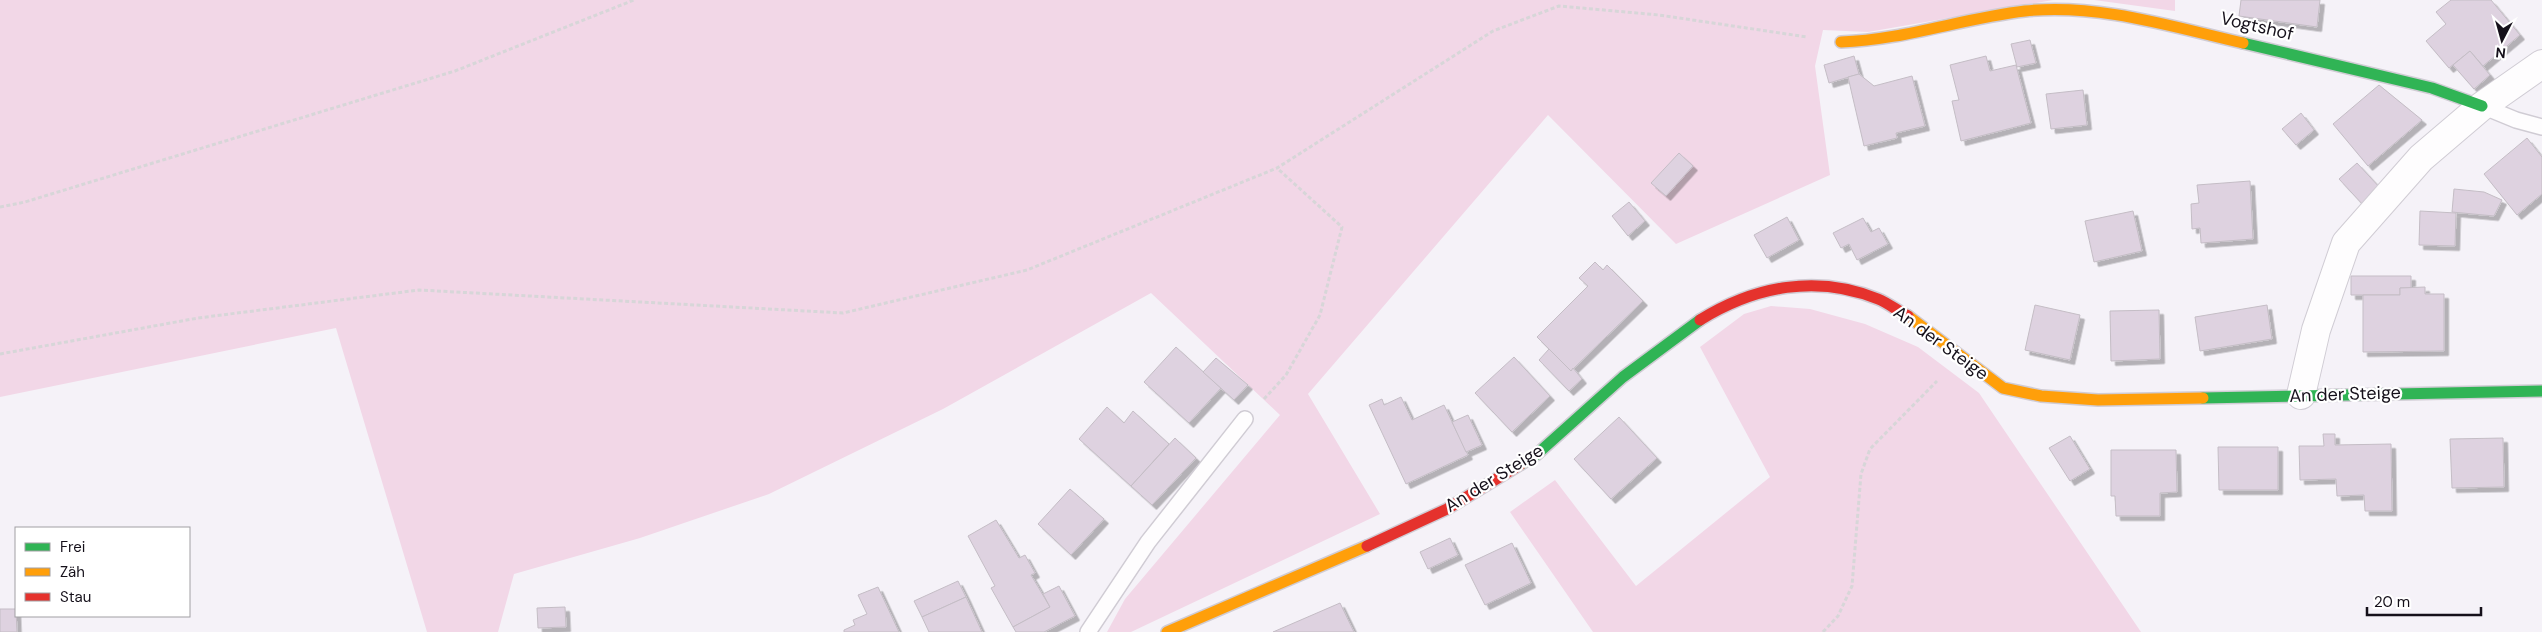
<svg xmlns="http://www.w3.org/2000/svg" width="2542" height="632" font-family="'DM Sans',sans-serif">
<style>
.green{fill:#f2d7e7}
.building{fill:#ded2e0;stroke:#c4bdc5;filter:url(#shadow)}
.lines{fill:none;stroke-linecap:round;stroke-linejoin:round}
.lane-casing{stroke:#d0ccd4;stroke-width:18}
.street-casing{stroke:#d0ccd4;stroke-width:30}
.fast-casing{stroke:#d0ccd4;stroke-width:14}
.slow-casing{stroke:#d0ccd4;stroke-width:14}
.jam-casing{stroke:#d0ccd4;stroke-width:14}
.path{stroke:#d7d6d8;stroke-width:3;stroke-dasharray:4 2.5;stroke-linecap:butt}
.lane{stroke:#fefdfe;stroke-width:15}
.street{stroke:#fefdfe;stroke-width:28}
.fast{stroke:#30b455;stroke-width:11}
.slow{stroke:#ff9f0a;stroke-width:11}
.jam{stroke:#e5322d;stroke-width:11}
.labels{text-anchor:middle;stroke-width:4.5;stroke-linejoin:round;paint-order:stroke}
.street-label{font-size:18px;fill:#15101a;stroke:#fff}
</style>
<defs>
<filter id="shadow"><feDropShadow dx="4.5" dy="4.5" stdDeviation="0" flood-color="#0004"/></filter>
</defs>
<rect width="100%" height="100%" fill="#f5f2f8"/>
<!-- green -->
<g class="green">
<path d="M0 0H2053L1868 32 1823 30 1815 66 1830 175 1676 244 1548 115 1308 394 1380 514 1131 632H1107L1125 599 1280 415 1151 293 943 409 769 494 640 538 514 574 498 632H427L336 328 0 397Z"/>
<path d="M2094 0H2175V11Z"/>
<path d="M1771 306 1810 309 1865 324 1918 347 1979 393 2141 632H1593L1510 512 1555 480 1636 586 1770 477 1700 347 1744 314Z"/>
</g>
<!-- building -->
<g class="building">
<path d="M2241 0H2320L2317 27 2239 16Z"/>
<path d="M2451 0H2491L2520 35 2483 66 2470 51 2449 68 2426 41 2446 24 2436 12Z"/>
<path d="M2030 40 2036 63 2017 67 2011 44Z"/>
<path d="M2470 51 2490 75 2474 89 2453 65Z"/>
<path d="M1854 56 1859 74 1829 83 1824 65Z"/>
<path d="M1986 56 1990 71 2016 65 2031 123 1961 141 1952 101 1959 100 1950 65Z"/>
<path d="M1859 74 1874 86 1912 76 1925 126 1896 133 1897 138 1864 146 1848 77Z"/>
<path d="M2379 85 2422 120 2368 166 2333 124Z"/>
<path d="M2083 90 2087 125 2051 129 2046 94Z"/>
<path d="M2301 113 2314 130 2296 145 2282 129Z"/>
<path d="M2527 138 2542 157V194L2517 215 2484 174Z"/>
<path d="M1679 153 1693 166 1666 196 1651 183Z"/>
<path d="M2357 163 2382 190 2364 206 2339 179Z"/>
<path d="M2250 181 2253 239 2201 243 2200 228 2192 229 2191 204 2199 203 2197 185Z"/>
<path d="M2454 189 2484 192 2502 200 2494 216 2452 212Z"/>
<path d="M1629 202 1645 221 1628 236 1612 216Z"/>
<path d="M2133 211 2142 251 2094 262 2085 221Z"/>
<path d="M2420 211 2456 213 2455 246 2419 245Z"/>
<path d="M1787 217 1799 240 1767 258 1754 235Z"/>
<path d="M1863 218 1871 232 1879 228 1888 244 1857 260 1849 244 1841 248 1833 233Z"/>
<path d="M1595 262 1603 270 1607 265 1643 301 1571 371 1537 337 1588 286 1579 278Z"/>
<path d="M2351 276H2411V288H2400V295H2351Z"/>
<path d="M2425 287V294H2444V351L2363 352V295H2400V288Z"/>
<path d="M2035 305 2080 315 2070 360 2025 350Z"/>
<path d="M2267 305 2272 339 2200 351 2195 317Z"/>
<path d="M2159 310 2160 359 2111 361 2110 311Z"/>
<path d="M1176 347 1221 388 1189 423 1144 382Z"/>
<path d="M1549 349 1571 371 1573 368 1582 379 1569 391 1539 360Z"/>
<path d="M1514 357 1550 396 1512 432 1475 393Z"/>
<path d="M1216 358 1248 385 1234 400 1203 372Z"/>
<path d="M1401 397 1412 420 1444 405 1468 455 1406 484 1369 405 1382 399 1384 405Z"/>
<path d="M1107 407 1124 423 1133 411 1169 444 1131 486 1079 439Z"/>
<path d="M1468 415 1482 445 1466 452 1452 422Z"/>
<path d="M1619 417 1657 458 1611 499 1574 459Z"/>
<path d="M2323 434H2335V445L2391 444 2392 511H2365L2364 495 2337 496 2336 479 2300 480 2299 446H2324Z"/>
<path d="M2070 436 2090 469 2070 481 2049 448Z"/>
<path d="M1175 438 1196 458 1152 505 1131 486Z"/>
<path d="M2503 438 2504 487 2452 488 2450 439Z"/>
<path d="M2218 447H2278V490H2219Z"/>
<path d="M2111 450H2176L2177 492 2160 493V516H2116L2115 496H2111Z"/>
<path d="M1070 489 1104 519 1071 555 1038 524Z"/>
<path d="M996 520 1019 558 1025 555 1035 573 1031 575 1050 607 1013 627 991 588 995 586 968 536Z"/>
<path d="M1450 538 1458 555 1428 569 1420 552Z"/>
<path d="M1512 543 1531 583 1485 605 1465 565Z"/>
<path d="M958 581 966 597 922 617 914 601Z"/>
<path d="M1059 586 1075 616 1044 632H1016L1013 627 1050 607 1043 594Z"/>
<path d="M878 587 899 632H844V630L855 625 853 620 867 614 858 595Z"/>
<path d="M966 597 982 632H929L922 617Z"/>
<path d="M1340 603 1354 632H1273Z"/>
<path d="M565 607 566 627 538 628 537 608Z"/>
<path d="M0 609H16L17 632H0Z"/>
</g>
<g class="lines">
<defs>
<g id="lane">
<path d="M2482 106 2516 120 2542 127"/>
<path d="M1088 632 1148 542 1245 419"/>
</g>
<path id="street" d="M2301 395 2316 330 2346 243 2421 158 2482 106 2542 64"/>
<g id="fast">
<path d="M2243 43 2432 88 2482 106"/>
<path d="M2203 398 2542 391"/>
<path d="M1521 464 1536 455 1623 377 1700 320"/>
</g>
<g id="slow">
<path d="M1841 42C1904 40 1963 18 2025 11 2098 3 2173 27 2243 43"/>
<path d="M1908 316 2003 388 2041 396 2098 400 2203 398"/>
<path d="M1167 632 1367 546"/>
</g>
<g id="jam">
<path d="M1700 320C1755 286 1817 274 1878 299 1888 303 1898 311 1908 316"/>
<path d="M1367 546 1447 509 1521 464"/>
</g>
</defs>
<!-- lane casing -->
<use href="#lane" class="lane-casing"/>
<!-- street casing -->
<use href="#street" class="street-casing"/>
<!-- fast casing -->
<use href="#fast" class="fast-casing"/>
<!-- slow casing -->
<use href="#slow" class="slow-casing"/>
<!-- jam casing -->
<use href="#jam" class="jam-casing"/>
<!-- path -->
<g class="path">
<path d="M0 207 25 202 455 71 634 0"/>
<path d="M0 354 198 318 419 290 843 313 1027 270 1277 168 1493 31 1559 6 1659 15 1807 37"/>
<path d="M1264 399 1286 375 1320 315 1342 227 1277 168"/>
<path d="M1823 632 1838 616 1852 586 1861 474 1870 449 1937 381"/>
</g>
<!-- lane -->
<use href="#lane" class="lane"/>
<!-- street -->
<use href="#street" class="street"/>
<!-- fast -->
<use href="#fast" class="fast"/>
<!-- slow -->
<use href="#slow" class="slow"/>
<!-- jam -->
<use href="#jam" class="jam"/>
</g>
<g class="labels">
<!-- street labels -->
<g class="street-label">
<text transform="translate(2257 26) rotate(13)" y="6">Vogtshof</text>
<text transform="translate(1941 343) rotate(36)" y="6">An der Steige</text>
<text transform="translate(2345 394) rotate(-2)" y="6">An der Steige</text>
<text transform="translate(1494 478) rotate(-32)" y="6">An der Steige</text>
</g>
</g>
<!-- legend -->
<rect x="15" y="527" width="175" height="90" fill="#ffffff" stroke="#a19fa3"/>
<rect x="25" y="543" width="25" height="8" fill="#30b455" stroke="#a19fa3"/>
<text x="60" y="552" font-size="15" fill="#15101a">Frei</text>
<rect x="25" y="568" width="25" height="8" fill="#ff9f0a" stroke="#a19fa3"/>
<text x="60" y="577" font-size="15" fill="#15101a">Zäh</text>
<rect x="25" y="593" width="25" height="8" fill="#e5322d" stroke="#a19fa3"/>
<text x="60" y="602" font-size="15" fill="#15101a">Stau</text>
<!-- north arrow -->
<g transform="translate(2502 40) rotate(186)" stroke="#ffffff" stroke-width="4" paint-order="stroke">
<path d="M0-4L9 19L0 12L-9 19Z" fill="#15101a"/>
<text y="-8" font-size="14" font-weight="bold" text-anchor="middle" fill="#15101a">N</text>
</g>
<!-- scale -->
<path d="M2367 607v8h114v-8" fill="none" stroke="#15101a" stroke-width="2.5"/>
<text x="2374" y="607" font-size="15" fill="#15101a" stroke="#ffffff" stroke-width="4" paint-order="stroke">20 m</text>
</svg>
